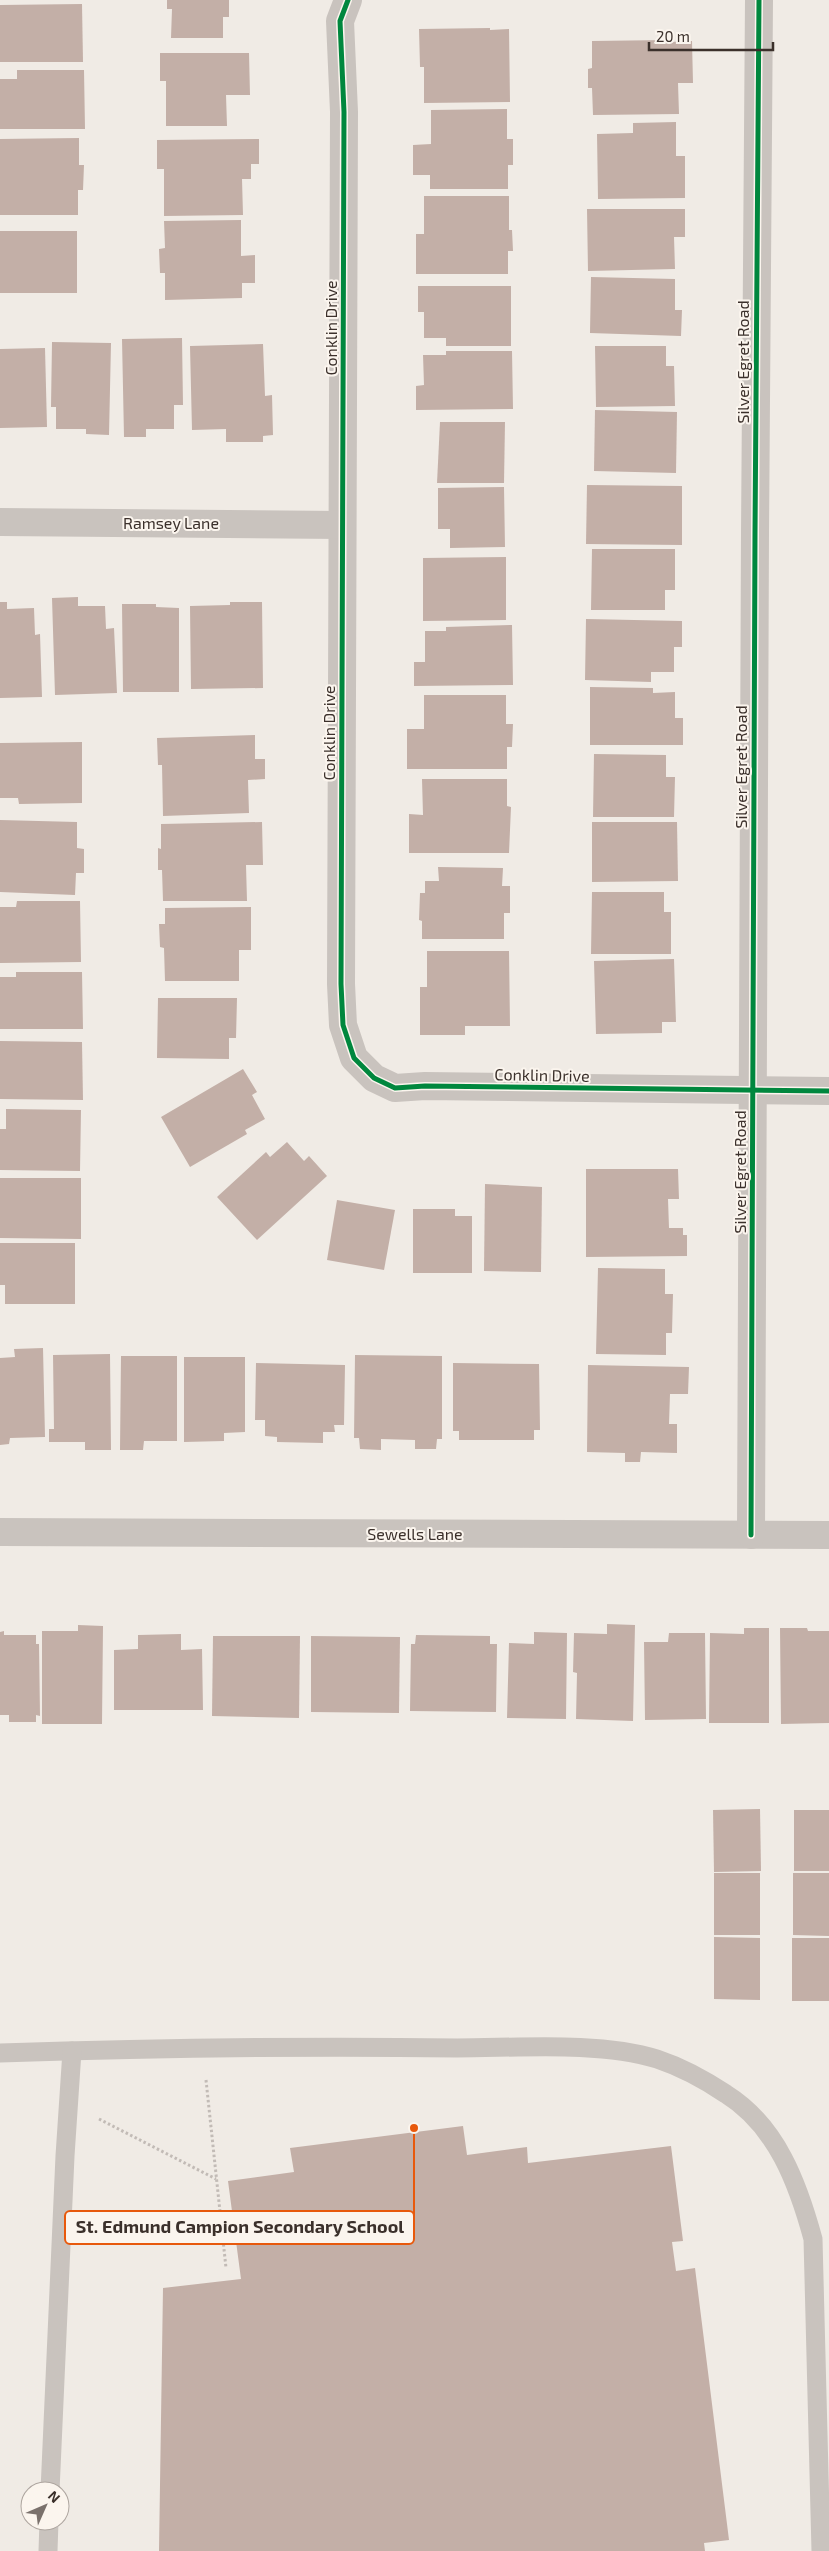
<svg xmlns="http://www.w3.org/2000/svg" width="829" height="2551" font-family="'Exo 2',sans-serif">
<style>
.building{fill:#c3afa7}
.lines{fill:none;stroke-linecap:round;stroke-linejoin:round}
.path{stroke:#c2bbb6;stroke-width:3;stroke-dasharray:2.5 2.5;stroke-linecap:butt}
.lane{stroke:#c9c3be;stroke-width:19}
.street{stroke:#c9c3be;stroke-width:28}
.cycleway-casing{stroke:#fbf5ee;stroke-width:8}
.cycleway{stroke:#00873e;stroke-width:5}
.labels{text-anchor:middle;stroke-width:4;stroke-linejoin:round;paint-order:stroke}
.street-label{font-size:16px;fill:#3b302b;stroke:#fbf5ee}
.leader{fill:none;stroke:#e8590c;stroke-width:2}
.callout-dot{fill:#e8590c;stroke:#fbf5ee;stroke-width:2}
.callout{fill:#fbf5ee;stroke:#e8590c;stroke-width:2}
.callout-label{font-size:18px;text-anchor:middle;font-weight:bold;fill:#3b302b}
</style>
<rect width="100%" height="100%" fill="#f0ebe5"/>
<!-- building -->
<g class="building">
<path d="M167 0H229V17H223V38H171L172 9H167Z"/>
<path d="M82 4 83 62H0V5Z"/>
<path d="M490 28V30L509 29 510 102 424 103V67H420L419 29Z"/>
<path d="M668 40V42L692 41 693 83H678L679 114 593 115 592 88H588V69L592 68V41Z"/>
<path d="M160 53H249L250 95H226L227 126H166V81H160Z"/>
<path d="M17 70H84L85 129H0V79H17Z"/>
<path d="M507 109V139H513V165H508V189H430V175H413V145L431 144V110Z"/>
<path d="M676 122V156H685V198L598 199 597 134 633 133V123Z"/>
<path d="M79 138V165H84L83 190H78V215H0V139Z"/>
<path d="M259 139V164H251V179H242L243 215 164 216V169H157V140Z"/>
<path d="M424 196H509V230H512L513 251H508V274H416V234H424Z"/>
<path d="M587 209H685V237H674L675 269 588 271Z"/>
<path d="M241 220V256L255 255V283H242V298L165 300V273H160L159 249 165 248 164 221Z"/>
<rect x="0" y="231" width="77" height="62"/>
<path d="M591 277 675 279V310H682L681 336 590 333Z"/>
<path d="M418 286H511V346H446V338H424V312H418Z"/>
<path d="M182 338 183 405H174V429H146V437H124L122 339Z"/>
<path d="M52 342 111 343 109 435 86 434V429H56V407H51Z"/>
<path d="M263 344 265 396 272 395 273 435 263 436V442H226V429L192 430 190 346Z"/>
<path d="M595 346H666V366H674L675 406 596 407Z"/>
<path d="M45 348 47 427 0 428V349Z"/>
<path d="M446 351H512L513 409 416 410V386L424 385 423 355H446Z"/>
<path d="M595 410 677 412 676 473 594 471Z"/>
<path d="M440 422H505L504 483H437Z"/>
<path d="M587 485 682 486V545L586 544Z"/>
<path d="M504 487 505 547 450 548V529H438V488Z"/>
<path d="M592 549H675V590H665V610H591Z"/>
<path d="M506 557V620L423 621V558Z"/>
<path d="M78 597V606H105L106 629 114 628 117 693 55 695 52 598Z"/>
<path d="M0 602H7V609L34 608 35 635 40 634 42 697 0 698Z"/>
<path d="M230 602H262L263 688 191 689 190 606 230 605Z"/>
<path d="M122 604H156V607L179 608V692H123Z"/>
<path d="M586 619 682 621V647H674V672H651V682L585 680Z"/>
<path d="M512 625 513 685 414 686V662H425V631H446V627Z"/>
<path d="M590 687 653 688V693L675 692V718H683V745H590Z"/>
<path d="M424 695H506V724H513L512 747H507V769H407V729H424Z"/>
<path d="M255 735V759H265V779L248 780 249 813 163 816 162 765H158L157 738Z"/>
<path d="M82 742V803L19 804 18 798H0V743Z"/>
<path d="M594 754 666 755V777H675L674 817H593Z"/>
<path d="M422 779H507V806L511 807 509 853H409V814L423 815Z"/>
<path d="M0 820 77 822V848L84 849V873H76L75 895 0 892Z"/>
<path d="M262 822 263 865H246L247 901H163L162 870H158V848L161 849V824Z"/>
<path d="M592 822H677L678 881 592 882Z"/>
<path d="M438 867 503 868 502 886H510V913H504V939H422V921L419 920 420 893H425V881H439Z"/>
<path d="M592 892H664V912H671V954H591Z"/>
<path d="M17 901H80L81 962 0 963V907H16Z"/>
<path d="M251 907V950H239V981H165L164 948 160 947 159 924H165V908Z"/>
<path d="M427 951H509L510 1026H465V1035H420V987H427Z"/>
<path d="M674 959 676 1022H662V1033L596 1034 594 961Z"/>
<path d="M16 972H82L83 1029H0V977H16Z"/>
<path d="M158 998H237L236 1038H229V1059L157 1058Z"/>
<path d="M0 1041 82 1042 83 1100 0 1099Z"/>
<path d="M243 1069 257 1092 252 1095 265 1119 245 1130 247 1134 190 1167 161 1117Z"/>
<path d="M6 1109 81 1110 80 1171 0 1170V1129H6Z"/>
<path d="M287 1142 304 1161 309 1156 327 1176 257 1240 217 1197 266 1152 270 1157Z"/>
<path d="M586 1169H678L679 1199H668L669 1228H683V1235H687V1256L586 1257Z"/>
<path d="M0 1178H81V1239L0 1238Z"/>
<path d="M485 1184 542 1187 541 1272 484 1271Z"/>
<path d="M337 1200 395 1210 384 1270 327 1260Z"/>
<path d="M413 1209H455V1216H472V1273H413Z"/>
<path d="M0 1243H75V1304H5V1285H0Z"/>
<path d="M598 1268 665 1269V1294H673L672 1333H666V1355L596 1354Z"/>
<path d="M43 1348 45 1437 10 1438 9 1444 0 1445V1358L15 1357 14 1349Z"/>
<path d="M110 1354 111 1450H85V1442H49V1429H54L53 1355Z"/>
<path d="M355 1355 442 1356V1439H437L436 1449H415V1440L381 1439V1450L360 1449 359 1438H354Z"/>
<path d="M121 1356H177V1441H144L143 1450H120Z"/>
<path d="M184 1357H245V1432L224 1433V1441L184 1442Z"/>
<path d="M256 1363 345 1365 344 1425H334L335 1432H323V1443L277 1442V1437L265 1436V1420H255Z"/>
<path d="M453 1363 539 1364 540 1430H534V1440H459V1431H453Z"/>
<path d="M588 1365 689 1367 688 1394H670L669 1424H677V1453L641 1452 640 1462H625V1453L587 1452Z"/>
<path d="M607 1624 635 1625 633 1721 576 1719 577 1673 573 1672 574 1633 607 1634Z"/>
<path d="M78 1625 103 1626 102 1724H42V1631H78Z"/>
<path d="M744 1628H769V1723H709L710 1633 744 1634Z"/>
<path d="M780 1628H807L808 1631H829V1723L781 1724Z"/>
<path d="M4 1631V1635H36V1644H39L40 1716 36 1715V1722H9V1715H0V1632Z"/>
<path d="M534 1632 567 1633 566 1719 507 1718 509 1643 534 1644Z"/>
<path d="M669 1633H705L706 1719 645 1720 644 1642H668Z"/>
<path d="M181 1634V1650L202 1649 203 1710H114V1650L138 1649V1635Z"/>
<path d="M416 1635 490 1636V1644H497L496 1712 410 1711 411 1644H415Z"/>
<path d="M213 1636H300L299 1718 212 1716Z"/>
<path d="M311 1636 400 1637 399 1713 311 1712Z"/>
<path d="M760 1809 761 1871 714 1872 713 1810Z"/>
<rect x="794" y="1810" width="35" height="61"/>
<rect x="714" y="1873" width="46" height="62"/>
<path d="M793 1873H829V1936L793 1935Z"/>
<path d="M714 1937 760 1938V2000L714 1999Z"/>
<rect x="792" y="1938" width="37" height="63"/>
<path d="M463 2126 467 2155 527 2147 528 2163 671 2146 683 2241 672 2242 676 2271 695 2268 729 2540 704 2543 705 2551H159L163 2288 241 2279 228 2181 294 2172 290 2148Z"/>
</g>
<g class="lines">
<!-- path -->
<g class="path">
<path d="M206 2080 226 2268"/>
<path d="M99 2119 216 2179"/>
</g>
<!-- lane -->
<g class="lane">
<path d="M0 2053C152 2048 304 2046 457 2048 518 2048 599 2041 657 2059 681 2067 705 2080 726 2094 777 2126 798 2184 813 2239L821 2551"/>
<path d="M50 2491 65 2156 72 2051"/>
<path d="M48 2551 49 2521"/>
</g>
<!-- street -->
<g class="street">
<path d="M348 0 340 21 344 112 341 984 343 1025 354 1058 374 1078 395 1088 425 1086 829 1091"/>
<path d="M0 522 342 525"/>
<path d="M0 1532 829 1535"/>
<path d="M751 1535 755 533 759 0"/>
</g>
<defs>
<g id="cycleway">
<path d="M348 0 340 21 344 112 341 984 343 1025 354 1058 374 1078 395 1088 425 1086 829 1091"/>
<path d="M751 1535 755 533 759 0"/>
</g>
</defs>
<!-- cycleway casing -->
<use href="#cycleway" class="cycleway-casing"/>
<!-- cycleway -->
<use href="#cycleway" class="cycleway"/>
</g>
<g class="labels">
<!-- street labels -->
<g class="street-label">
<text transform="translate(331 328) rotate(-90)" y="6">Conklin Drive</text>
<text transform="translate(743 362) rotate(-90)" y="6">Silver Egret Road</text>
<text x="171" y="529">Ramsey Lane</text>
<text transform="translate(329 733) rotate(-90)" y="6">Conklin Drive</text>
<text transform="translate(741 767) rotate(-90)" y="6">Silver Egret Road</text>
<text transform="translate(542 1075) rotate(1)" y="6">Conklin Drive</text>
<text transform="translate(740 1172) rotate(-90)" y="6">Silver Egret Road</text>
<text x="415" y="1540">Sewells Lane</text>
</g>
</g>
<!-- callouts -->
<path class="leader" d="M414 2128L414 2227"/>
<circle class="callout-dot" cx="414" cy="2128" r="5"/>
<rect class="callout" x="65" y="2211" width="349" height="33" rx="5"/>
<g class="callout-label">
<text x="240" y="2233">St. Edmund Campion Secondary School</text>
</g>
<!-- north arrow -->
<g transform="translate(45 2506) rotate(45)"><circle r="24" fill="#fbf5ee" stroke="#aea6a0"/>
<path d="M0-4L9 19L0 12L-9 19Z" fill="#7a716c"/>
<text y="-8" font-size="14" font-weight="bold" text-anchor="middle" fill="#3b302b">N</text>
</g>
<!-- scale -->
<path d="M649 42v8h124v-8" fill="none" stroke="#3b302b" stroke-width="2.5"/>
<text x="656" y="42" font-size="15" fill="#3b302b" stroke="#fbf5ee" stroke-width="4" paint-order="stroke">20 m</text>
</svg>
